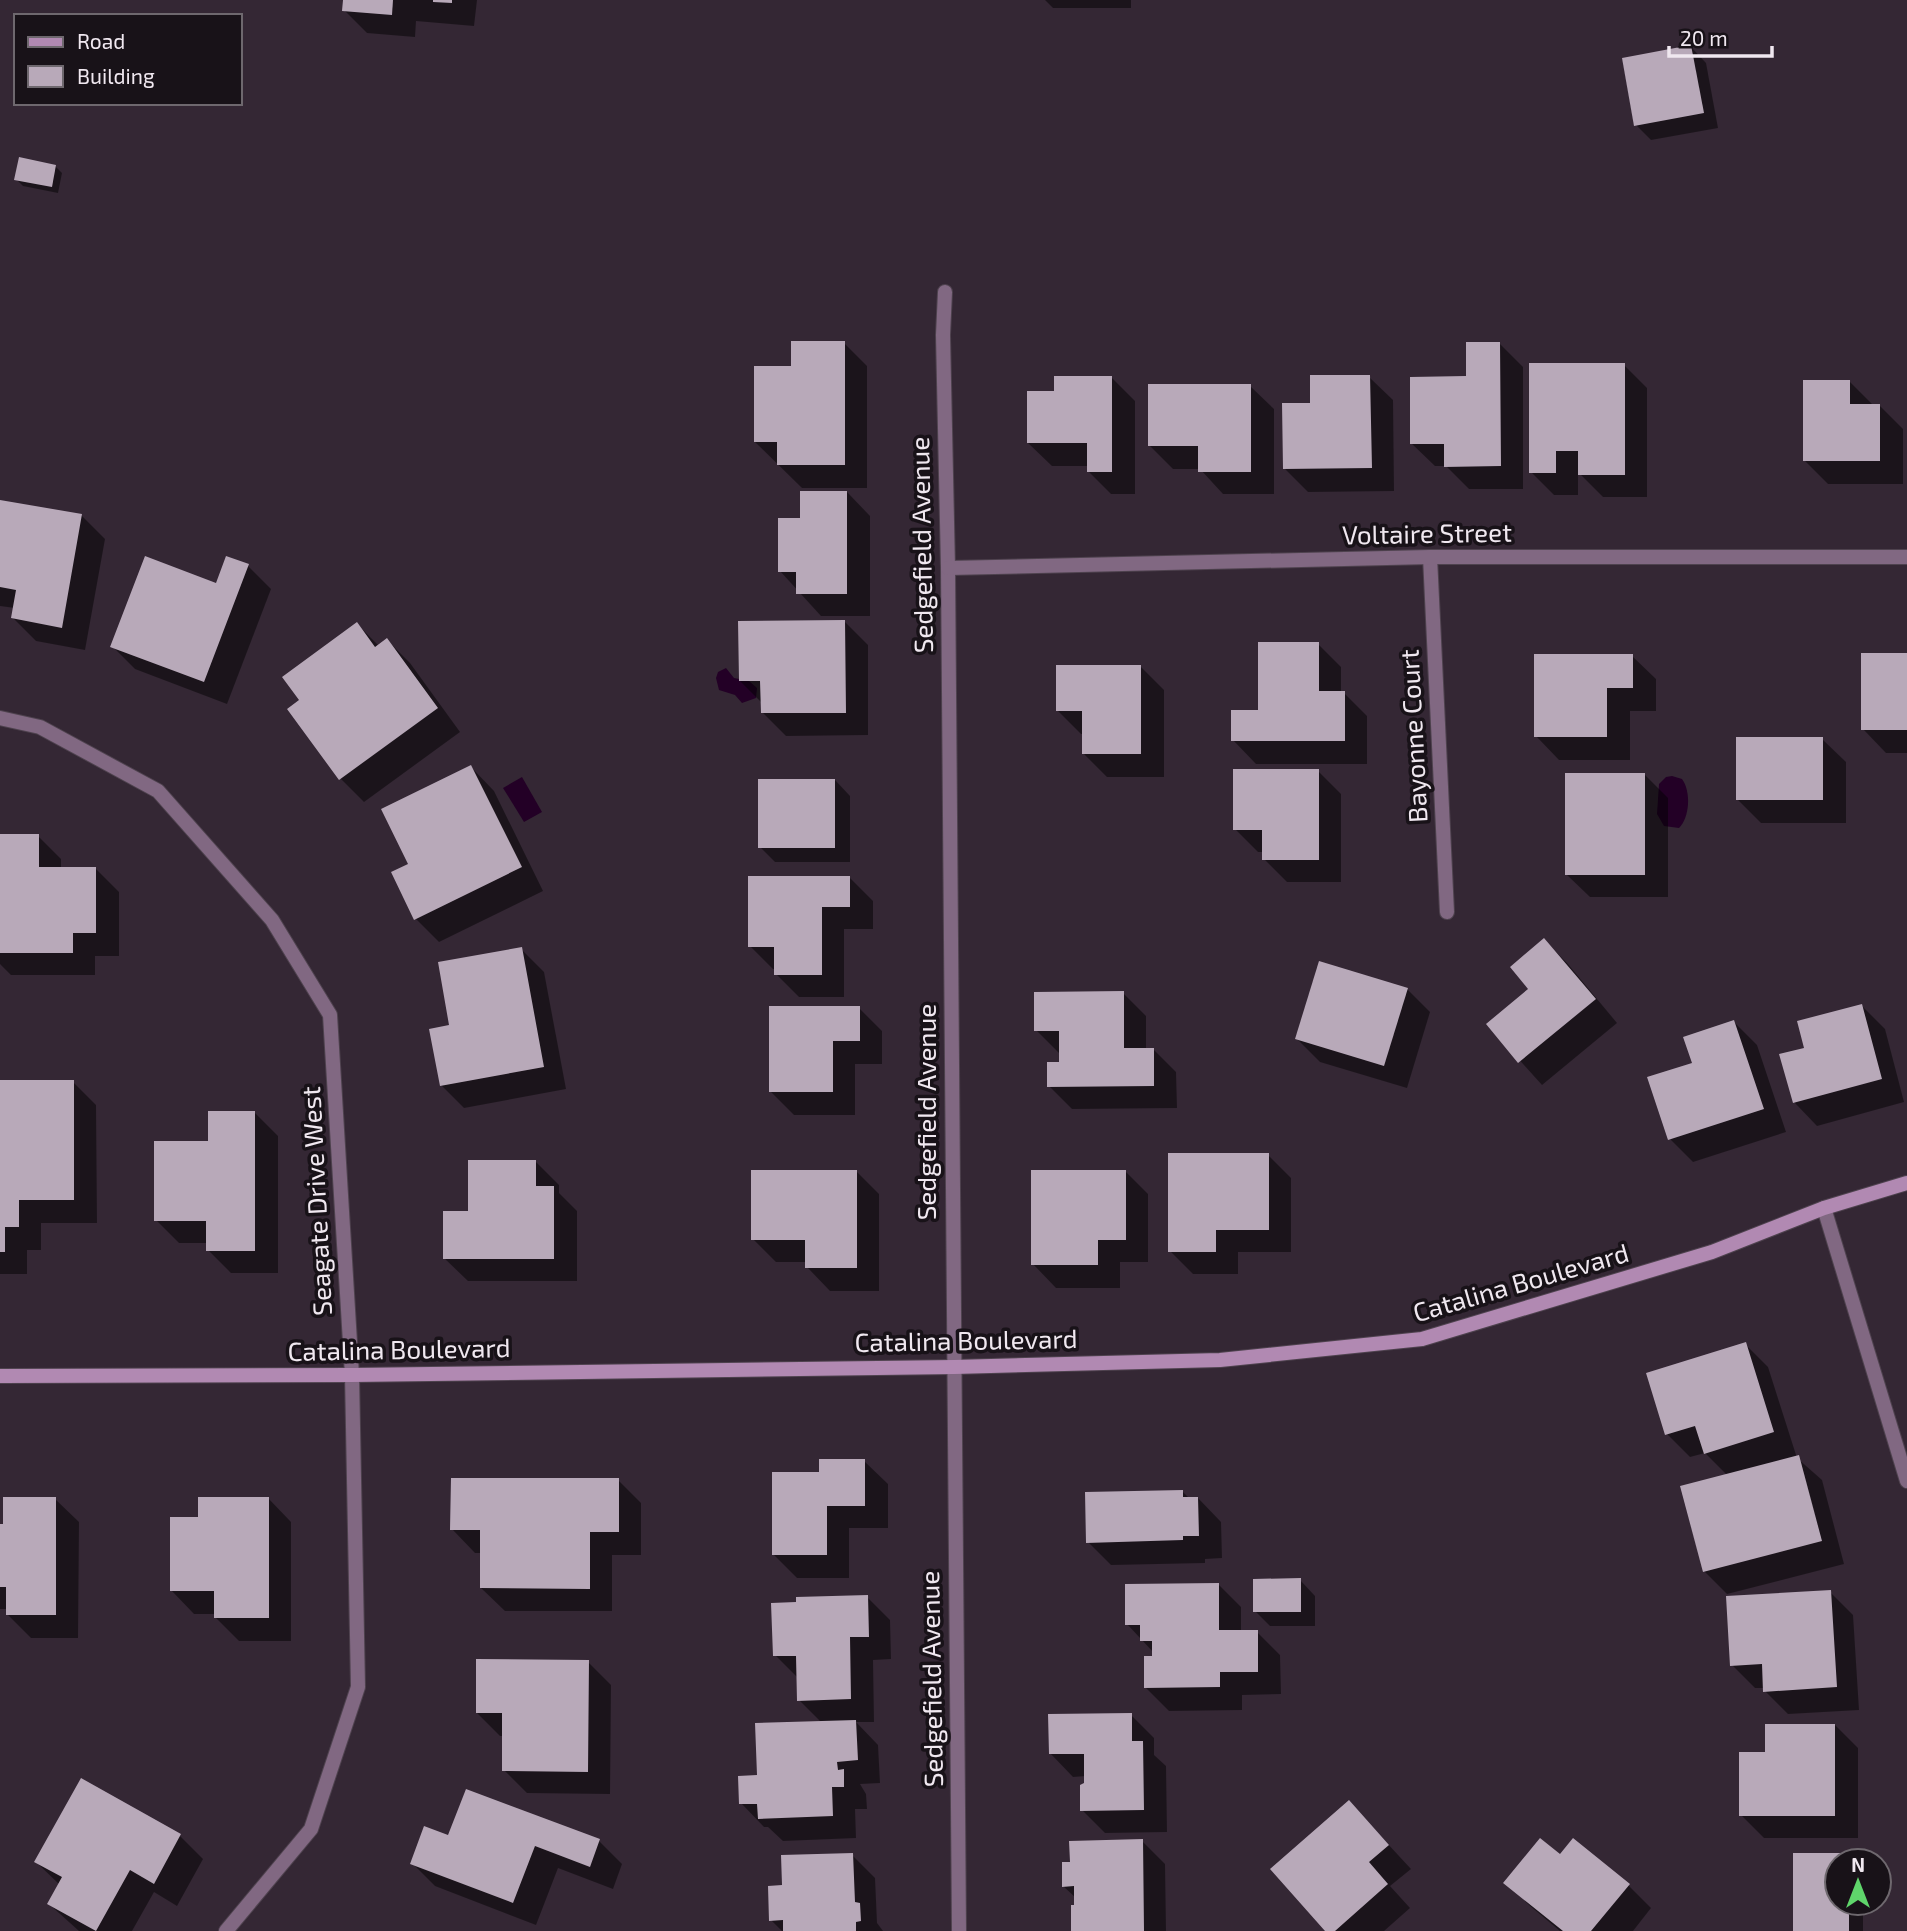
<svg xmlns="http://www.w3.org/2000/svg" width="1907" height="1931" font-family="'Exo 2',sans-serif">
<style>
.water{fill:#230026}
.shadow{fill:#0007}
.building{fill:#b8a9b9}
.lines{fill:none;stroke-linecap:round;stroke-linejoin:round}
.street-casing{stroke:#4e424e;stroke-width:16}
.secondary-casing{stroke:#4e424e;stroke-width:16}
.street{stroke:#816882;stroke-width:14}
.secondary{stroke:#b189b2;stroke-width:14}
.labels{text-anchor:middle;stroke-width:7;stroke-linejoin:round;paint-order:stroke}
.street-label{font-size:26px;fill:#f0e8f0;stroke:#181218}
</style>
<rect width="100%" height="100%" fill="#342734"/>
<!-- water -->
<g class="water">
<path d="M726 668 734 678 749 681 757 688 756 698 742 703 735 695 719 690 716 678 718 672Z"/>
<path d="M1672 776 1682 779C1691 791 1690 817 1679 828L1664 826 1657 814 1659 784 1666 777Z"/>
<path d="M522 777 542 812 524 822 503 788Z"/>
</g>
<!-- shadow -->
<g class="shadow">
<path d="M345 0H477L474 26 416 21 415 37 367 33 344 10Z"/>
<path d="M1045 0H1131V8H1053Z"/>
<path d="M1691 47 1706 63 1718 128 1651 140 1636 125Z"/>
<path d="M55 166 62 173 58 193 23 186 16 179Z"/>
<path d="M844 343 867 366V488H802L755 442 792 368Z"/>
<path d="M1500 344 1523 367V489H1469L1446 466H1435L1411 443Z"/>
<path d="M1624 365 1647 388V497H1603L1578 472V495H1554L1531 472Z"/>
<path d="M1369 377 1393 400 1394 491 1308 492 1285 469 1312 404Z"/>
<path d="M1112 378 1135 401V494H1111L1088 471V466H1052L1028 443 1056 393Z"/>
<path d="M1850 382 1874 406H1880L1903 429V484H1828L1805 461Z"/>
<path d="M1250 386 1274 409V494H1223L1200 469H1173L1150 446Z"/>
<path d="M847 492 870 516V616H821L780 571 802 519Z"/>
<path d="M0 501 82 516 105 539 85 650 36 641 13 618 15 608 0 606Z"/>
<path d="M248 566 271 589 227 704 135 669 112 646Z"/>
<path d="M845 622 868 645V735L786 736 763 713 762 703 740 681Z"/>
<path d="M357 624 379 646 387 640 410 663 460 732 364 802 341 779 301 700Z"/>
<path d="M1318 644 1341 667V693H1344L1367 716V764H1256L1233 740Z"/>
<path d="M1907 655V753H1886L1863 729Z"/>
<path d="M1632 656 1656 679V711H1630V760H1559L1536 736Z"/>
<path d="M1141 667 1164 690V777H1107L1084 754V734H1081L1057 710Z"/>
<path d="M1822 739 1846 762V823H1761L1738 800Z"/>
<path d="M471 767 494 791 543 891 439 942 416 919 393 873 411 865Z"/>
<path d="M1318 771 1341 794V882H1287L1264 859V852H1258L1235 829Z"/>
<path d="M1645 775 1668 798V897H1590L1566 874Z"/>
<path d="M835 780 850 796V862H775L760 847Z"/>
<path d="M0 836H38L61 859V868H95L119 892V956H95V975H11L0 964Z"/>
<path d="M850 878 873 901V929H844V997H799L776 974V969H773L750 946Z"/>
<path d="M1544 940 1567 963 1617 1023 1542 1085 1488 1025 1531 989Z"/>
<path d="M521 949 544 972 566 1089 464 1108 441 1085 451 1026Z"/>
<path d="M1407 989 1430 1012 1407 1088 1320 1062 1297 1039Z"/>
<path d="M1123 993 1146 1016V1049H1153L1176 1072 1177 1108 1072 1109 1049 1086 1061 1064 1059 1053 1036 1030Z"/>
<path d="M1862 1006 1885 1029 1904 1102 1817 1126 1794 1102 1806 1049Z"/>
<path d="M859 1008 882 1031V1064H855V1115H794L771 1092Z"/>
<path d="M1734 1022 1757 1045 1786 1132 1693 1162 1670 1139Z"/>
<path d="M0 1082H73L96 1105 97 1223H41V1250H27V1274H0Z"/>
<path d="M255 1113 278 1136V1273H231L208 1250V1243H179L156 1220 209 1143Z"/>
<path d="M1268 1155 1291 1178V1252H1238V1274H1193L1170 1251Z"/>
<path d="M536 1162 559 1185V1193L577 1211V1281H468L444 1258 470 1213Z"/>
<path d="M856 1171 879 1194V1291H830L807 1267V1262H776L753 1239Z"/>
<path d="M1125 1171 1148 1194V1262H1120V1288H1056L1033 1264Z"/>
<path d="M1745 1344 1768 1367 1797 1458 1822 1480 1844 1564 1727 1594 1704 1571 1728 1476 1705 1453 1690 1457 1667 1434Z"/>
<path d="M864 1461 888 1484V1528H849V1578H797L774 1555 820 1474Z"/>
<path d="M618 1480 641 1503V1555H612V1611H505L481 1588 482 1553H475L452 1529Z"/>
<path d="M1183 1492 1189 1498H1198L1221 1522 1222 1558 1205 1559V1563L1111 1565 1088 1542Z"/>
<path d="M268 1498 291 1522V1641H239L216 1618V1614H194L171 1590 200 1519Z"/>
<path d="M55 1499 79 1522 78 1638H31L8 1615V1609H0V1526Z"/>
<path d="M1300 1580 1315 1596V1626H1270L1255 1611Z"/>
<path d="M1218 1584 1241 1607V1632H1257L1280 1655 1281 1694 1242 1695V1710L1169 1711 1146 1688 1154 1653 1127 1624Z"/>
<path d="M1830 1592 1853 1615 1859 1710 1788 1714 1765 1691V1688H1755L1732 1665Z"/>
<path d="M867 1597 890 1620 891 1659 873 1660 874 1722H856L878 1745 880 1783 860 1784 866 1794 867 1809H855L856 1838 783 1841 768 1827H764L741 1803 759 1777 822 1723 799 1700V1679L775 1655Z"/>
<path d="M588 1662 611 1685 610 1794 527 1793 504 1770V1736H500L477 1713Z"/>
<path d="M1131 1715 1154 1738V1755L1166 1766 1167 1832 1105 1833 1082 1810 1086 1776 1073 1777 1050 1753Z"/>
<path d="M1835 1725 1858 1748V1838H1764L1741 1815 1767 1754Z"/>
<path d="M82 1781 180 1836 203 1859 177 1906 154 1892 132 1931H79L49 1904 60 1885 36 1862Z"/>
<path d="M1349 1802 1411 1869 1390 1886 1410 1908 1384 1931H1327Z"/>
<path d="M449 1838 599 1841 622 1864 613 1889 558 1868 536 1925 435 1886 412 1863Z"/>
<path d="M1142 1841 1165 1864 1166 1931H1073L1076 1898 1063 1886Z"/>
<path d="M852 1855 875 1878 877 1923 883 1931H782L771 1920 784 1887Z"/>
<path d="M1795 1855H1848L1854 1861H1837V1903H1863V1931H1795Z"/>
<path d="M1560 1857 1628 1885 1651 1908 1633 1931H1560L1529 1905 1506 1882Z"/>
</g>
<!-- building -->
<g class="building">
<path d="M343 0H393L392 15 342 11Z"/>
<path d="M433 0H452V3L433 2Z"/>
<path d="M1691 45 1704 113 1634 126 1622 58Z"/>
<path d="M19 157 56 165 52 187 14 180Z"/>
<path d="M791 341H845V465H777V442H754V366H791Z"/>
<path d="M1466 342H1500L1501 466 1444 467V444H1410V377L1466 376Z"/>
<path d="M1529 363H1625V475H1578V451H1556V473H1529Z"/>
<path d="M1310 375H1370L1372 468 1283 469 1282 403H1310Z"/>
<path d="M1054 376H1112V472H1087V443H1027V391H1054Z"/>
<path d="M1803 380H1850V404H1880V461H1803Z"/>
<path d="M1148 384H1251V472H1198V446H1148Z"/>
<path d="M800 491H847V594H796V572H778V518H800Z"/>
<path d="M0 500 82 514 62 628 11 618 16 590 0 587Z"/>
<path d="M145 556 216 583 226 556 249 564 204 682 110 647Z"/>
<path d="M845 620 846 713H761L760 681H739L738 621Z"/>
<path d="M357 622 375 647 387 638 438 708 339 780 287 709 299 700 282 677Z"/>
<path d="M1258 642H1319V691H1345V741H1231V710H1258Z"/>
<rect x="1861" y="653" width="46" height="77"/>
<path d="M1534 654H1633V688H1607V737H1534Z"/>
<path d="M1056 665H1141V754H1082V711H1056Z"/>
<rect x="1736" y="737" width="87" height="63"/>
<path d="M471 765 522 867 414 920 391 872 408 864 381 809Z"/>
<path d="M1233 769H1319V860H1262V830H1233Z"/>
<rect x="1565" y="773" width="80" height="102"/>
<rect x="758" y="779" width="77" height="69"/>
<path d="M0 834H39V867H96V933H73V953H0Z"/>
<path d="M748 876H850V907H822V975H774V947H748Z"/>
<path d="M1544 938 1596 999 1518 1063 1486 1024 1528 989 1510 967Z"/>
<path d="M522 947 544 1067 440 1086 429 1029 449 1025 438 962Z"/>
<path d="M1319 961 1408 988 1384 1066 1295 1039Z"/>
<path d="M1124 991V1048H1154V1086L1047 1087V1062H1059V1031H1034V992Z"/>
<path d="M1862 1004 1882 1079 1793 1103 1779 1054 1804 1048 1797 1021Z"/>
<path d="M769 1006H860V1041H833V1092H769Z"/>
<path d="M1734 1020 1764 1109 1668 1140 1647 1077 1692 1063 1683 1037Z"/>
<path d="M0 1080H74V1200H19V1227H5V1252H0Z"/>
<path d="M208 1111H255V1251H206V1221H154V1141H208Z"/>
<path d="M1168 1153H1269V1230H1216V1252H1168Z"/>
<path d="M468 1160H536V1186H554V1259H443V1211H468Z"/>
<path d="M751 1170H857V1268H805V1240H751Z"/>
<path d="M1031 1170H1126V1240H1098V1265H1031Z"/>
<path d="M1746 1342 1774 1432 1704 1454 1695 1426 1665 1435 1646 1373Z"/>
<path d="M1799 1455 1822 1541 1703 1572 1680 1486Z"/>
<path d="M819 1459H865V1506H827V1555H772V1472H819Z"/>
<path d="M451 1478H619V1532H590V1589L480 1588V1530H450Z"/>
<path d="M1183 1490V1497H1198L1199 1536H1183V1540L1086 1543 1085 1492Z"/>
<path d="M3 1497H56V1615H6V1587H0V1524H3Z"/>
<path d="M198 1497H269V1618H214V1591H170V1517H198Z"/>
<path d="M1301 1578V1612H1253V1579Z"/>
<path d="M1219 1583V1630H1258V1672H1220V1687L1144 1688V1656H1152V1641H1140V1625H1125V1584Z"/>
<path d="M1831 1590 1837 1687 1763 1692 1762 1664 1730 1666 1726 1596Z"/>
<path d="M868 1595 869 1637H850L851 1699 797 1701 796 1656H773L771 1603 796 1602V1597Z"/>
<path d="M476 1659 589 1660 588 1772 502 1771V1713H476Z"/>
<path d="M1132 1713V1741H1143L1144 1810 1080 1811V1785L1084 1783V1754H1049L1048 1714Z"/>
<path d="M856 1720 858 1760 837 1762 838 1770 844 1769V1787H832L833 1816 758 1819 757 1804H739L738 1776 757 1775 755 1723Z"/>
<path d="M1765 1724H1835V1816H1739V1752H1765Z"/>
<path d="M81 1778 181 1834 154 1884 130 1870 96 1931 47 1904 62 1877 34 1862Z"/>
<path d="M466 1789 600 1839 590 1867 535 1846 513 1903 410 1864 424 1826 448 1835Z"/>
<path d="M1349 1800 1389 1845 1369 1862 1388 1884 1335 1931H1325L1270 1869Z"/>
<path d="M1540 1838 1560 1854 1573 1838 1630 1884 1591 1931H1563L1503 1883Z"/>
<path d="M1143 1839 1144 1931H1071V1905H1074V1886L1062 1887V1862H1070L1069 1841Z"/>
<path d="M853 1853 855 1902 860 1903 861 1921 856 1922V1931H783V1920L769 1921 768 1886 782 1885 781 1855Z"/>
<path d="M1793 1853H1849V1861H1837V1903H1849V1931H1793Z"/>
</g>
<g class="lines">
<defs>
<g id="street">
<path d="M945 292 943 335 948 568 959 1931"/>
<path d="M1430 557 1447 912"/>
<path d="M948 568 1430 557H1907"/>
<path d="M0 718 40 727 158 791 272 920 330 1015 352 1375 358 1687 311 1829 226 1931"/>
<path d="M1824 1208 1907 1481"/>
</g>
<path id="secondary" d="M0 1376 352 1375 954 1367 1220 1360 1422 1339 1712 1252 1824 1208 1907 1183"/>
</defs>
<!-- street casing -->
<use href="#street" class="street-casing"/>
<!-- secondary casing -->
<use href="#secondary" class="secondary-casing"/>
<!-- street -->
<use href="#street" class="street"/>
<!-- secondary -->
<use href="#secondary" class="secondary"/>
</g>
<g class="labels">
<!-- street labels -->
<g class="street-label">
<text transform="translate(1427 534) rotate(-1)" y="9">Voltaire Street</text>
<text transform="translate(922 545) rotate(-91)" y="9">Sedgefield Avenue</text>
<text transform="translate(1414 736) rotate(-93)" y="9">Bayonne Court</text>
<text transform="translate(927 1112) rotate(-90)" y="9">Sedgefield Avenue</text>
<text transform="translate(317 1201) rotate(-93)" y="9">Seagate Drive West</text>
<text transform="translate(1521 1283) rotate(-16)" y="9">Catalina Boulevard</text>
<text transform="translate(966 1341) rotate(-1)" y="9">Catalina Boulevard</text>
<text transform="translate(399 1350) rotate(-1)" y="9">Catalina Boulevard</text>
<text transform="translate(932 1679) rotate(-91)" y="9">Sedgefield Avenue</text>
</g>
</g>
<!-- legend -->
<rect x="14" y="14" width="228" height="91" fill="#181218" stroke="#6e686e" stroke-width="2"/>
<rect x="28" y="37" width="35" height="10" fill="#b189b2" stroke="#6e686e" stroke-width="2"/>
<text x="77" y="49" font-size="21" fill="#f0e8f0">Road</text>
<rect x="28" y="66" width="35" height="21" fill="#b8a9b9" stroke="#6e686e" stroke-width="2"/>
<text x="77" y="84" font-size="21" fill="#f0e8f0">Building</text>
<!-- north arrow -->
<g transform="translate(1858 1882)"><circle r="33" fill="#181218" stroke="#6e686e" stroke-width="2"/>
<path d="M0-5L12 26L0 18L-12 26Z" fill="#5fd56b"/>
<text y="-10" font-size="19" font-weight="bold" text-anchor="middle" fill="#f0e8f0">N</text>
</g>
<!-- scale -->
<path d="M1669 46v10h103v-10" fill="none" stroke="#f0e8f0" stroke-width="3.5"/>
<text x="1680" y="46" font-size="21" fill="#f0e8f0" stroke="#181218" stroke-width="5" paint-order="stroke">20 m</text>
</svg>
